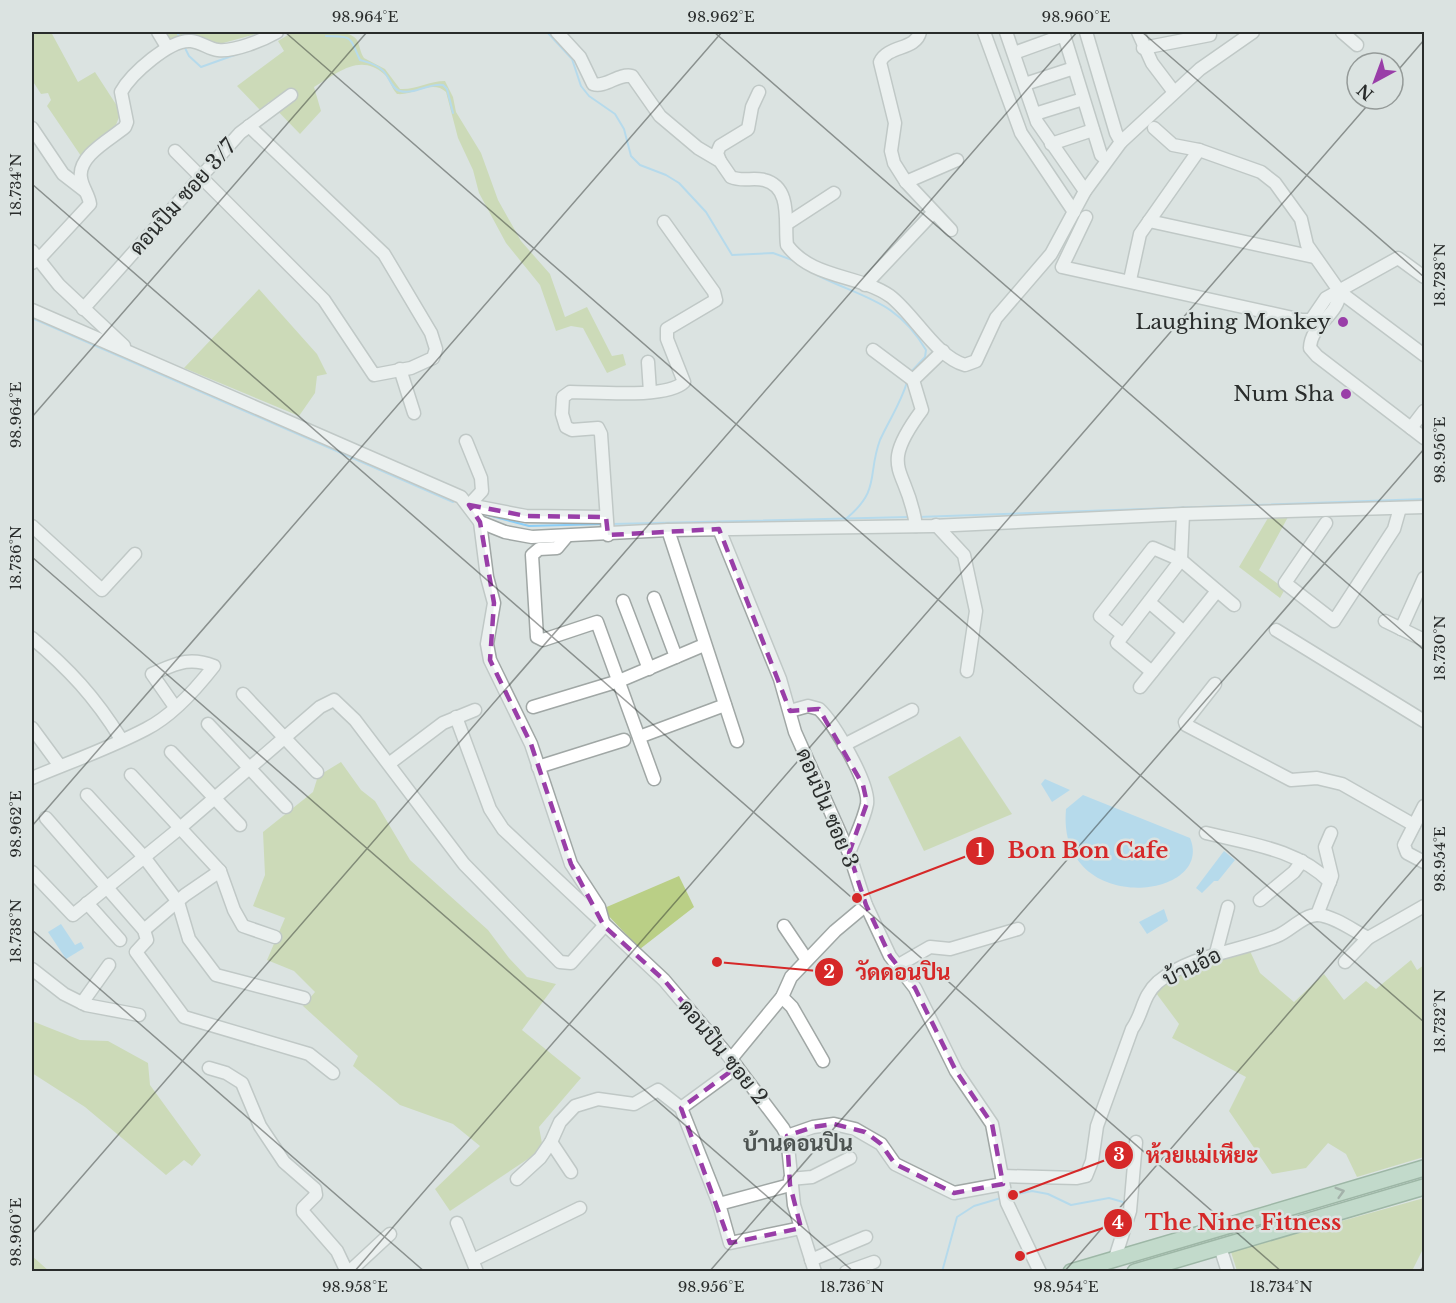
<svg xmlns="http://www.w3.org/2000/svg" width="1456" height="1303" font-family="'Libre Baskerville',Sarabun,serif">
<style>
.green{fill:#bacf86}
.water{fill:#8bcef7}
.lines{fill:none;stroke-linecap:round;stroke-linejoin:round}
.stream{stroke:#8bcef7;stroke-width:2}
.minor-casing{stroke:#a0a7a5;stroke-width:15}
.major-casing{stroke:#53805e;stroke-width:18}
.minor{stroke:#fff;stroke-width:12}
.major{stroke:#a5ceaf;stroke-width:15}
.oneway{stroke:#617566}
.marked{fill:none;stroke:#993ea8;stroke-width:4.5;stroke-dasharray:12 8;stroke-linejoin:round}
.ticks{fill:none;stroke:#292c2b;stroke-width:1.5;stroke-opacity:0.45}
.poi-dot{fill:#993ea8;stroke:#dbe3e1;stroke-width:2}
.labels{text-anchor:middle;stroke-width:5;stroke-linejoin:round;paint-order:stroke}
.street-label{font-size:21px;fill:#292c2b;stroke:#dbe3e1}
.poi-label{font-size:21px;fill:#292c2b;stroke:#dbe3e1;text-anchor:end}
.neighbourhood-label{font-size:22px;font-weight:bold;fill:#4d5351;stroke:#dbe3e1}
.leader{fill:none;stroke:#d62828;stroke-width:2}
.callout-dot{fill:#d62828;stroke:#dbe3e1;stroke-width:2}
.mark-label{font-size:18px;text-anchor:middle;font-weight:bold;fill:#fff}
.callout-label{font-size:22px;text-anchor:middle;font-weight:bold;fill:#d62828;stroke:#dbe3e1;stroke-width:5;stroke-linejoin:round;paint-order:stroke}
.neatline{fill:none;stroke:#292c2b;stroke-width:2}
.ticks-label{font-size:15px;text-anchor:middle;fill:#292c2b}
</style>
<rect width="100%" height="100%" fill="#dbe3e1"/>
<!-- green -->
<g class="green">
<path d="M32 32H51L78 82 95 72 121 112 114 130 81 156 47 106 51 100 48 93 41 94 32 80Z"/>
<path d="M163 32H263L216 45 167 43Z"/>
<path d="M293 32C307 32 349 27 357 40 360 46 360 52 364 58L385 69 400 89C416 90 429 81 445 81L453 97 456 112 481 153 498 200 521 241 550 274 565 317 587 307 612 356 623 354 626 365 607 373 583 328 571 326 556 331 540 285 506 243 479 193 473 170 458 138 446 92C432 79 414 96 397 94 391 88 390 79 384 74 360 52 336 74 314 87L321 111 300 134 269 102 260 110 237 86 284 51 278 41Z"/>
<path d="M259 289 317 354 327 374 317 376 315 393 299 416 184 368Z"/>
<path d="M1288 517 1259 570 1285 589 1280 598 1239 567 1268 518Z"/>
<path d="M960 736 1012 814 924 851 888 777Z"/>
<path d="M341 762 361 790 375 801 410 860 488 930 509 958 527 977 556 984 522 1030 581 1078 539 1127 543 1149 450 1211 435 1189 480 1146 453 1124 400 1105 353 1066 358 1056 303 1006 315 992 294 971 267 960 285 918 253 906 265 875 263 832 313 792 318 776Z"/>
<path d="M679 876 694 907 640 949 602 909Z"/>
<path d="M1250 951 1260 973 1294 1002 1324 974 1344 1000 1366 981 1376 989 1411 960 1417 970 1424 965V1157L1357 1177 1346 1154 1328 1143 1306 1168 1272 1174 1229 1111 1246 1077 1172 1038 1179 1024 1156 993 1161 985 1219 957Z"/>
<path d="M32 1021 80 1040 108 1041 148 1063 150 1085 201 1155 192 1166 184 1160 166 1175 85 1107 32 1073Z"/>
<path d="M1424 1198 1423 1249 1412 1271H1237L1231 1252Z"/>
<path d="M32 1256 49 1271H32Z"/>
</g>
<!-- water -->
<g class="water">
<path d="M1045 779 1070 790 1052 802 1041 784Z"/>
<path d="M1083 795 1190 838C1216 900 1056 918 1066 809Z"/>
<path d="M1224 851 1235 860 1218 881H1214L1202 893 1196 888Z"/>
<path d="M1164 909 1168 921 1147 934 1139 922Z"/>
<path d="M61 924 75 945 81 942 84 948 66 959 48 932Z"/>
</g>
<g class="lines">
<!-- stream -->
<g class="stream">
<path d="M177 32 180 38"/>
<path d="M547 32 572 59 581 86 589 96 615 114 624 129 631 156 640 165 666 175 679 183 706 212 732 255 773 253 795 261"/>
<path d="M326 36C354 36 349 37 360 60 367 62 376 64 382 70 389 75 391 89 400 91 415 95 428 83 443 85L447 89 453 113"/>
<path d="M184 46 189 56 201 67 243 52"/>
<path d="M817 275C862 298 897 300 926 350L925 357 910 373"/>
<path d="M32 318 453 502"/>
<path d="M484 514 529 526 603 524"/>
<path d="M918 517 1424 499"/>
<path d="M847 518C881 489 867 475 880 440 889 420 901 403 907 382"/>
<path d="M612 524 909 517"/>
<path d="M1009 1196 1032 1191 1048 1194 1071 1205 1109 1198 1123 1202"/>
<path d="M942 1272 957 1217 974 1206 1001 1198"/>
</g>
<defs>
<g id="minor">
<path d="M158 32 167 47"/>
<path d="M557 32 580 57 593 84C606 88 618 73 632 76L660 116 698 148 720 161 731 177C742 182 753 177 764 180 793 187 784 225 787 245 812 279 858 274 890 296 914 314 936 357 965 365L976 361 996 318 1051 254 1085 191 1121 142 1200 69 1253 32"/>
<path d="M920 32C916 50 888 45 880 62L895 123 891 151 894 163 906 182 951 230"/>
<path d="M984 32 1021 133 1074 212"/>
<path d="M1006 32 1037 122 1085 191"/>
<path d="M1063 32 1101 155 1107 160"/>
<path d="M1086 32 1116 133 1121 142"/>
<path d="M1138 32 1152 63 1174 92"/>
<path d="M1342 32 1357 45"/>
<path d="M1143 48 1210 35"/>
<path d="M1014 53 1064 35"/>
<path d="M1025 84 1074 68"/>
<path d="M1035 114 1083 99"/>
<path d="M32 128 63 174 85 191"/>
<path d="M1154 128 1173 145 1199 150 1261 172 1275 183 1301 219 1307 245 1340 292 1424 355"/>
<path d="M1051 144 1093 130"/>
<path d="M175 151 324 300 374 375 411 368 433 358 436 349 431 333 384 254 249 126"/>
<path d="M720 161 717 153 720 146 748 129 752 107 759 92"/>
<path d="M906 182 957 160"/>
<path d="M1086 217 1062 267 1302 320H1311L1326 298 1398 258 1424 277"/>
<path d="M1149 221 1314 257"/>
<path d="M788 223 834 193"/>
<path d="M32 251 59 285 124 346"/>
<path d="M32 263 39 259 90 204C89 195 82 187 81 178 77 156 111 139 125 127L127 122 121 92C131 74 170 39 191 41 201 42 209 49 218 50 234 52 263 40 277 32"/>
<path d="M1130 280 1140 234 1199 150"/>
<path d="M865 285 933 213"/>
<path d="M1340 292C1338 317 1311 323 1310 348L1317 356 1424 438"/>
<path d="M83 309 240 133 291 95"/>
<path d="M32 310 461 497 480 522 505 532 532 537 668 530 933 526 1183 514 1424 507"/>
<path d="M873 350 913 380"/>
<path d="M648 362 650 392"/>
<path d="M400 369 414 413"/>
<path d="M1411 428 1424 411"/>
<path d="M466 441 481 478 482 491 469 505"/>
<path d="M469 505 526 516 606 517"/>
<path d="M480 522 487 577 494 603 487 644 490 660 531 744 571 864 599 907 604 925"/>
<path d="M1326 523 1285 583 1334 621 1394 529 1400 508"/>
<path d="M936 525 964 555 976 611 967 671"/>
<path d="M32 526 102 590 135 554"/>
<path d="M916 526C908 466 876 472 922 410L913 380 943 351"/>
<path d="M719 529 780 679 795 732 849 853 866 905 890 956 915 988 956 1071 992 1124 1007 1203 1040 1272"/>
<path d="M668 530 737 741"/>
<path d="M608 535 601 434 598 428 572 430 566 427 562 414 563 397 570 392C595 392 667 399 684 382L667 339V329L716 300 714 292 664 222"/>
<path d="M567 536 557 548 539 549 532 555 537 637 543 640 597 622 654 779"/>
<path d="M654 598 676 657"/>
<path d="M623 601 649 669"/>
<path d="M1149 602 1184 632"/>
<path d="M1385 621 1424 640"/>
<path d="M1401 629 1424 578"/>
<path d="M1276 630 1424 721"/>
<path d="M1123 635 1100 616 1153 548 1181 560 1234 605"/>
<path d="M32 638C69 669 95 697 121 739"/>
<path d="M1152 672 1117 643 1181 560 1183 514"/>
<path d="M1215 684 1185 722 1186 725 1291 780 1317 778 1342 784 1414 825"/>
<path d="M1140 687 1217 591"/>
<path d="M243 694 317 772"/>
<path d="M533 707 619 681 704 645"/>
<path d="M790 711 808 706 819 709C834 723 870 784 867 804 864 820 855 837 849 853"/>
<path d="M456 717 490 809 503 829 664 980 731 1059 783 1128 787 1136 794 1205 815 1272"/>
<path d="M208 724 286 807"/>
<path d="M32 728 60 766"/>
<path d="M639 737 725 705"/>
<path d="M844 745 912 710"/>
<path d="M171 752 240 825"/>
<path d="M390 763 443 723 475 710"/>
<path d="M538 767 624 740"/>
<path d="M131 775 220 871 234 910 243 926 275 937"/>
<path d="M32 778C70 762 110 748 146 729 172 716 196 689 214 666 188 656 176 664 152 674L175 707"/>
<path d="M87 795 144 857 178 902 189 939 216 975 304 998"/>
<path d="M1424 806 1404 845 1407 853 1424 862"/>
<path d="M46 818 144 930 147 940 136 952 184 1017 309 1054 333 1073"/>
<path d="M1206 833C1250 844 1297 849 1330 882"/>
<path d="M32 872 73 915 180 828 320 707 334 700 355 720 464 864 560 962 571 963 604 926"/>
<path d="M1260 900 1294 872 1302 861"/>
<path d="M87 903 120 940"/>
<path d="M1317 915 1332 876 1325 847 1331 833"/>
<path d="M784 926 807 960"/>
<path d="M144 930 185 895 220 871"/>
<path d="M1216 953 1228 907"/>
<path d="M1345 962 1368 938"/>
<path d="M897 966 930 947 950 949 1018 929"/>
<path d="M32 969 64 994 86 1005 139 1015"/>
<path d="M782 997 792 1007 823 1061"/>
<path d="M82 1003 109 965"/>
<path d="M731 1059 782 997 791 977 835 931 866 905"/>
<path d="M209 1068 226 1073 242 1083 260 1126 284 1162 315 1189 316 1195 303 1208V1212L337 1251 347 1272"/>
<path d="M681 1108 737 1067"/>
<path d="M787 1136 813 1127 834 1124 855 1129 881 1144 895 1164 954 1193 1003 1184"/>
<path d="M551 1142 571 1172"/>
<path d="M1002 1176 1077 1178 1086 1176 1092 1161 1097 1126 1132 1029C1143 1014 1142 996 1158 982 1192 954 1238 952 1277 936 1290 931 1304 914 1318 915 1334 916 1354 931 1368 938L1424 906"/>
<path d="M517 1179 540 1158 551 1142 560 1122 575 1106 598 1099 634 1104 658 1090 681 1108 719 1204 730 1243 801 1228"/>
<path d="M790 1179 812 1177 850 1158"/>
<path d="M719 1204 790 1185"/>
<path d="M457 1223 477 1272"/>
<path d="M1220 1247 1228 1272"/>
<path d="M1115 1258 1130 1211 1136 1142"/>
<path d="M473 1260 580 1208"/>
<path d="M811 1260 866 1237"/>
<path d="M349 1272 390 1234"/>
<path d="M846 1272 874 1262"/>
</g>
<g id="major">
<path d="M1071 1272 1424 1168"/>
<path d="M1135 1272 1424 1187"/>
</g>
</defs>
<!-- minor casing -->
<use href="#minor" class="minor-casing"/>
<!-- major casing -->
<use href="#major" class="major-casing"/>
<!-- minor -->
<use href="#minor" class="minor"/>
<!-- major -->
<use href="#major" class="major"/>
</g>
<!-- one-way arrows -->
<defs><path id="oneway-chevron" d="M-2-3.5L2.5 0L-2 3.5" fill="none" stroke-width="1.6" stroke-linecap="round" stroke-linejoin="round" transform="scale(1.5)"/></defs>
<use class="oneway" href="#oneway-chevron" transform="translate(1340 1192) rotate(-16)"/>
<!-- marked area -->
<path d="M0 0H1456V1303H0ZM469 505 526 516 606 517 608 535 719 529 790 711 819 709 863 785 867 803 849 853 866 905 890 956 915 988 956 1071 992 1124 1003 1184 954 1193 895 1164 881 1144 865 1132 834 1124 813 1127 787 1136 790 1185 801 1228 730 1243 681 1108 738 1066 664 980 604 926 571 864 531 744 490 660 494 603 480 522Z" fill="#dbe3e1" fill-opacity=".55" fill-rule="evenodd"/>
<path class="marked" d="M469 505 526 516 606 517 608 535 719 529 790 711 819 709 863 785 867 803 849 853 866 905 890 956 915 988 956 1071 992 1124 1003 1184 954 1193 895 1164 881 1144 865 1132 834 1124 813 1127 787 1136 790 1185 801 1228 730 1243 681 1108 738 1066 664 980 604 926 571 864 531 744 490 660 494 603 480 522Z"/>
<!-- ticks -->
<path class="ticks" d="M285 32 1424 1022M714 32 1424 650M1142 32 1424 277M1393 76 1424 40M32 184 1282 1272M32 417 367 32M32 557 854 1272M32 826 722 32M32 930 425 1272M32 1234 1077 32M354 1272 1373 99M709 1272 1424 449M1064 1272 1424 857M1419 1272 1424 1266"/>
<!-- markers -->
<g class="poi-dot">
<circle cx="1343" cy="322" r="6"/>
<circle cx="1346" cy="394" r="6"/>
</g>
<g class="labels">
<!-- street labels -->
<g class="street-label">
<text transform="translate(183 197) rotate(-48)" y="7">ดอนปิม ซอย 3/7</text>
<text transform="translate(827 808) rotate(67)" y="7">ดอนปิน ซอย 3</text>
<text transform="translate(1192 967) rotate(-26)" y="7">บ้านอ้อ</text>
<text transform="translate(723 1052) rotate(51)" y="7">ดอนปิน ซอย 2</text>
</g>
<!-- poi labels -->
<g class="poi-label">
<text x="1331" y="329">Laughing Monkey</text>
<text x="1334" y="401">Num Sha</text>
</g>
<!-- neighbourhood labels -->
<g class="neighbourhood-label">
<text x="798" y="1151">บ้านดอนปิน</text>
</g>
</g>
<!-- callouts -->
<path class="leader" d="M857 898L980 851M717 962L829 972M1013 1195L1119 1155M1020 1256L1118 1223"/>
<g class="callout-dot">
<circle cx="857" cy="898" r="6"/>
<circle cx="717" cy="962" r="6"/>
<circle cx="1013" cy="1195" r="6"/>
<circle cx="1020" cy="1256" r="6"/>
<circle cx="980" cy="851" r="15"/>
<circle cx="829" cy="972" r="15"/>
<circle cx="1119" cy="1155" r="15"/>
<circle cx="1118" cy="1223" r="15"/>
</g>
<g class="mark-label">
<text x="980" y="857">1</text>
<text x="829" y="978">2</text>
<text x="1119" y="1161">3</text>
<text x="1118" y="1229">4</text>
</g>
<g class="callout-label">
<text x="1088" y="858">Bon Bon Cafe</text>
<text x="903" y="980">วัดดอนปิน</text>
<text x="1202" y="1163">ห้วยแม่เหียะ</text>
<text x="1243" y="1230">The Nine Fitness</text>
</g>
<!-- border -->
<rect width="1456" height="1303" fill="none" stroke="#dbe3e1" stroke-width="66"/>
<!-- north arrow -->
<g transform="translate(1375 81) rotate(221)"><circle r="28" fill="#dbe3e1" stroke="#949a98" stroke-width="1.5"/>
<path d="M0-4.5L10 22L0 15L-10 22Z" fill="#993ea8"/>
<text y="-9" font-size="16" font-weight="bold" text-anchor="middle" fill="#292c2b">N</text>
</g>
<rect x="33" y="33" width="1390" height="1237" class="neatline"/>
<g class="ticks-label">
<text x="365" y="22">98.964°E</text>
<text x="721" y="22">98.962°E</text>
<text x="1076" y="22">98.960°E</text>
<text transform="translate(16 185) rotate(-90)" y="5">18.734°N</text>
<text transform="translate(1440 275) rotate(-90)" y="5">18.728°N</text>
<text transform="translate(16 415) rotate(-90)" y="5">98.964°E</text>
<text transform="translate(1440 450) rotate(-90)" y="5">98.956°E</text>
<text transform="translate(16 558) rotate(-90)" y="5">18.736°N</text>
<text transform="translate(1440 648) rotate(-90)" y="5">18.730°N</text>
<text transform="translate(16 824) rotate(-90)" y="5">98.962°E</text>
<text transform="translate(1440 859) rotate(-90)" y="5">98.954°E</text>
<text transform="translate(16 931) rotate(-90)" y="5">18.738°N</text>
<text transform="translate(1440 1021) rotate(-90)" y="5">18.732°N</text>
<text transform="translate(16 1232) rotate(-90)" y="5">98.960°E</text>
<text x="355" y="1292">98.958°E</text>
<text x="711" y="1292">98.956°E</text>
<text x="852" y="1292">18.736°N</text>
<text x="1066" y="1292">98.954°E</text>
<text x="1281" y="1292">18.734°N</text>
</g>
</svg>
